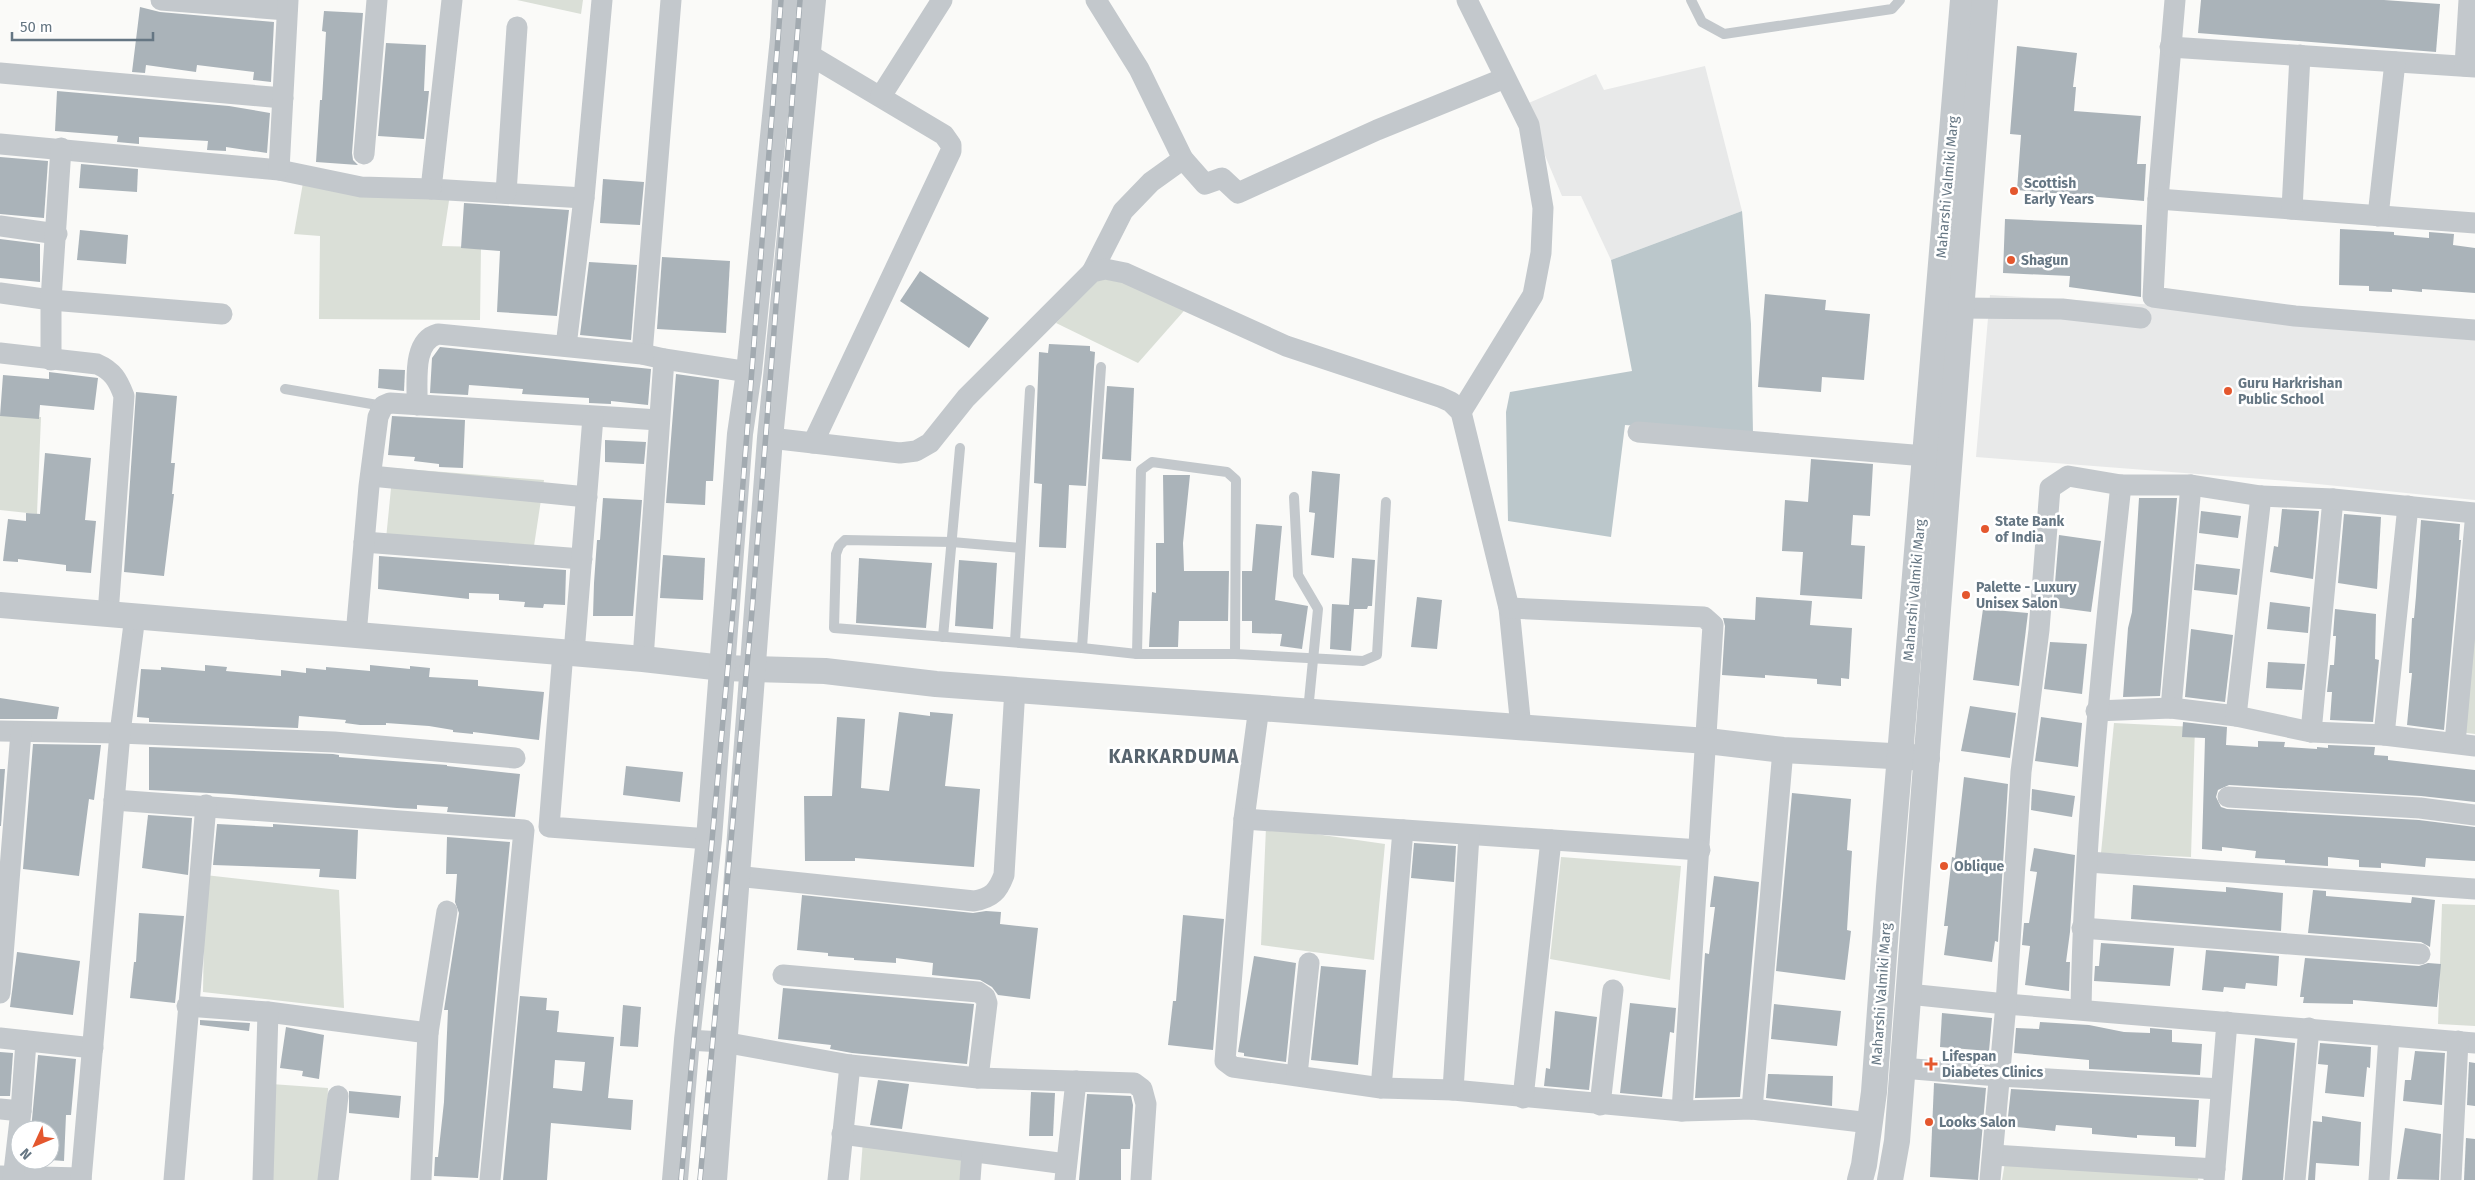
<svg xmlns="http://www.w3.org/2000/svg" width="2475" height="1180" font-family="'Fira Sans',sans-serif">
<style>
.built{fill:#e8e9e9}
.green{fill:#dadfd7}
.water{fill:#bbc7cb}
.building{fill:#aab3b9;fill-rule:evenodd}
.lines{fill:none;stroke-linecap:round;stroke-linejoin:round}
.service{stroke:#c3c8cc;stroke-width:10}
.minor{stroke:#c3c8cc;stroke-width:21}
.tertiary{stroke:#c3c8cc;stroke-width:26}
.rail-casing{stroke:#a2aab0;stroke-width:5.5}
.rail{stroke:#fff;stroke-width:4;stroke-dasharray:11;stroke-linecap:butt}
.poi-dot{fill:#e4572e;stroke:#fff;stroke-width:2}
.labels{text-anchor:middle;stroke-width:5;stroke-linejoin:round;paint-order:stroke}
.poi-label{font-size:14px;font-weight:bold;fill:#657683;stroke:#fff;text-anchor:start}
.street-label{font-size:14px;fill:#657683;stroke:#fff}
.district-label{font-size:19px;font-weight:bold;letter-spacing:1px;fill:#57646e;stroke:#fff}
</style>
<rect width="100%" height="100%" fill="#fafaf8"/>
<!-- built -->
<g class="built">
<path d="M1705 66 1742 211 1611 260 1581 196H1562L1524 105 1596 74 1604 90Z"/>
<path d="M1990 295 2475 324V500L2288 481 1976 457Z"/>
</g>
<!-- green -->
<g class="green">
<path d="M517 0H583L581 14Z"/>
<path d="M304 177 451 188 442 246 481 247 480 320 319 319 320 236 294 234Z"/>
<path d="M1112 261 1190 304 1138 363 1056 323Z"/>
<path d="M0 415 41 417 37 514 0 510Z"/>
<path d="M393 468 544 480 534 546 386 539Z"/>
<path d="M2475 615V734L2459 732Z"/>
<path d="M2114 723 2195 727 2191 857 2101 853Z"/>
<path d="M1266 827 1385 844 1374 960 1261 945Z"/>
<path d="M1561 857 1681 866 1670 980 1550 959Z"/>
<path d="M205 875 339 890 344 1008 203 992Z"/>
<path d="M2442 904 2475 905V1026L2438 1024Z"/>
<path d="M271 1084 328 1088 324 1180H263Z"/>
<path d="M863 1140 970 1152 968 1180H860Z"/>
<path d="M2005 1162 2199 1168 2198 1180H2002Z"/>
</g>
<!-- water -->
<path class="water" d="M1742 211 1751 324 1753 434 1625 425 1611 537 1508 521 1506 412 1510 392 1632 371 1611 260Z"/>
<!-- building -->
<g class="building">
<path d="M2201 0H2384L2440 4 2436 52 2198 33Z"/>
<path d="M140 7 160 12 274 22 271 82 253 80 254 72 197 65 196 72 146 65 145 73 132 72Z"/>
<path d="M324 11 363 13 352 153 353 160 358 165 316 162 320 100H322L326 32 322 31Z"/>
<path d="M386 43 426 45 424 91H429L424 139 378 136Z"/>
<path d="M2017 46 2077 53 2073 87H2076L2074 111 2141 116 2137 164H2146L2144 201 2017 190 2021 135 2010 134Z"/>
<path d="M57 91 229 106 270 113 267 153 226 147V151L207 150 208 141 139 137V144L117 142 118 136 55 131Z"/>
<path d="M0 157 48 161 44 218 0 214Z"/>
<path d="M81 164 138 169 137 192 79 188Z"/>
<path d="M603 179 644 182 640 225 600 223Z"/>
<path d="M464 203 569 210 557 316 497 312 500 251 461 248Z"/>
<path d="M2005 219 2142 225 2141 297 2069 287 2070 276 2003 273Z"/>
<path d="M2340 229 2394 232V235L2429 238V232L2454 234 2453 245 2475 248V293L2422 289V292L2392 289V292L2369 291V286L2339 285Z"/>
<path d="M80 230 128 235 126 264 77 260Z"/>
<path d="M0 239 40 244V282L0 278Z"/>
<path d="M662 257 730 261 726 333 657 329Z"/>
<path d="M589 262 637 265 631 340 580 335Z"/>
<path d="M920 271 989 318 969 348 900 301Z"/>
<path d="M1765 294 1826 300 1825 310 1870 314 1864 380 1822 377 1821 392 1758 387Z"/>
<path d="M1049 344 1090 346V351L1095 352 1086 486 1069 485 1066 548 1039 547 1042 484 1034 483 1039 352 1048 353Z"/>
<path d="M440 347 651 369 648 405 611 401V404L589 403V398L522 394 523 389 469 385 468 395 430 393 432 358Z"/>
<path d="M379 369 405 370 404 391 378 388Z"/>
<path d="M49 372 98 378 94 410 40 405 39 419 0 416 3 375 49 379Z"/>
<path d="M676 374 719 380 713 481H706L705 505 666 503Z"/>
<path d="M1107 386 1134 388 1131 461 1102 459Z"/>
<path d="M136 392 177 396 171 463H175L172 494H174L164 576 124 572Z"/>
<path d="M392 416 465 420 463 468 439 467V464L414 461 415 457 388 455Z"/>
<path d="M605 440 646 442 644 464 605 462Z"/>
<path d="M45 453 91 458 85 520 96 521 91 573 66 571V565L18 559V562L3 561 8 519 26 521V513L40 514Z"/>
<path d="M1811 459 1873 464 1870 516 1853 515 1851 545 1865 546 1862 599 1800 595 1803 552 1782 551 1785 500 1808 502Z"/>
<path d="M1312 471 1340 474 1334 558 1311 555 1315 513 1309 512Z"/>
<path d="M1163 475H1190L1183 543 1184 571H1229L1228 621H1179L1178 647H1149L1152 592 1156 593V543H1164Z"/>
<path d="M603 498 642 500 633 616H593L594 583 597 540H600Z"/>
<path d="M2139 498H2177L2160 696 2123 697 2128 628 2132 612Z"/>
<path d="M2282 509 2319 511 2313 579 2270 572 2274 546 2278 547Z"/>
<path d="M2201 511 2241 516 2238 538 2199 533Z"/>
<path d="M2344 514 2381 517 2377 589 2338 583Z"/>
<path d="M2421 520 2460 524 2459 540H2461L2444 730 2407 725 2412 673H2409L2412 618H2414L2416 596Z"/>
<path d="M1256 524 1282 526 1275 600 1308 606 1302 649 1280 646 1282 634 1252 633V621H1242V571H1252Z"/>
<path d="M2059 535 2101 541 2091 612 2053 607Z"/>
<path d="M663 555 705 558 703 600 660 598Z"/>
<path d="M379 556 566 570 565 605 544 604 543 608 524 607 525 602 499 600V594L469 593V599L378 589Z"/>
<path d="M859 558 932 563 926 628 856 623Z"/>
<path d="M1352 558 1375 560 1372 606H1368L1367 609H1354L1351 651 1330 649 1332 604 1349 605Z"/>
<path d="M959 560 997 563 993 629 955 626Z"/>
<path d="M2196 564 2240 569 2237 595 2194 590Z"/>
<path d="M1417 597 1442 600 1437 649 1411 647Z"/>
<path d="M1756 597 1812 601 1810 625 1852 628 1849 679 1841 678V686L1817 684V679L1765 675V678L1722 675 1725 626 1723 618 1755 620Z"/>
<path d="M2270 602 2310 607 2308 633 2267 629Z"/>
<path d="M1983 609 2028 613 2019 686 1973 680Z"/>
<path d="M2335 609 2376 614 2375 659 2379 660 2373 722 2330 720 2332 692H2327L2330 665H2334L2336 636H2333Z"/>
<path d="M2191 629 2233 635 2225 702 2185 697Z"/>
<path d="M2050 642 2087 644 2082 694 2044 689Z"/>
<path d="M2268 662 2305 664 2302 690 2266 688Z"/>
<path d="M205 665 227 667 226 671 281 676V670L306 673V668L326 670V667L370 671V665L410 669V666L430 668 429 677 478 680V686L544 692 539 740 473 732V734L453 732V730L429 726 386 723V725H360L345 723 346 720 299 716 298 728 149 722V718L137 717 141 669 161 670V667L205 671Z"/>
<path d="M0 698 59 707 57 719H0Z"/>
<path d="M1970 706 2016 713 2010 758 1961 751Z"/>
<path d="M899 712 930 716V712L953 714 945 786 980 789 974 867 855 858V861H805L804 796H832L837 717 865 719 861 788 889 791Z"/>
<path d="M2041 717 2082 723 2078 767 2035 761Z"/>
<path d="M2183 722 2227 727 2226 745 2258 747V741L2285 742 2284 747 2317 749V747L2328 748V745L2375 747 2374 755 2388 756V760L2475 770V802L2421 796 2229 785 2218 790 2216 797 2221 807 2227 809 2419 820 2475 827V861L2426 858 2425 867 2381 863V868L2359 867V860L2328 857V866L2285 863V860L2255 858 2256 851 2222 847V851L2202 849 2205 738 2182 737Z"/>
<path d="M33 744 101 745 94 800 89 799 79 876 23 869Z"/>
<path d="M149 747 333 754 339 755V757L447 765V766L520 774 515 817 447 812 448 807 417 805V809L397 808 229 794 149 790Z"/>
<path d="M626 766 683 772 680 802 623 795Z"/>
<path d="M0 769H5L1 826H0Z"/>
<path d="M1964 777 2008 784 1998 942 1995 941 1992 962 1944 955 1948 926H1944L1952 857 1955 858Z"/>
<path d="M2032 789 2075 796 2072 817 2031 810Z"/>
<path d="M1792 793 1851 799 1847 850 1852 851 1847 930 1851 931 1845 980 1776 971Z"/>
<path d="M148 815 192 818 188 875 142 868Z"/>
<path d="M217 824 273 827V824L358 830 356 879 319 877 320 869 213 865Z"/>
<path d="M447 837 510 842 478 1178 434 1176 435 1157H438L444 1102 448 1010H444L459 913 455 902 457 874H446Z"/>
<path d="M1414 843 1456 846 1454 882 1411 878Z"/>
<path d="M2034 848 2075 855 2070 932 2066 962H2070L2069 991 2025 985 2030 946 2022 945 2024 923H2029L2037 872 2030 871Z"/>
<path d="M1714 876 1759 882 1740 1097 1695 1098 1705 953 1709 954 1715 907H1710Z"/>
<path d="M2133 885 2226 892V887L2283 893 2281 931 2131 919Z"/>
<path d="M2313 890 2326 891V896L2411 903 2412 897 2435 900 2430 947 2421 942 2308 933Z"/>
<path d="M802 895 973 913 986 911 1001 912 1000 924 1038 928 1030 999 998 995 992 987 980 980 932 975 933 963 896 958V963L854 960V958L828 956V953L797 950Z"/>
<path d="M139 913 184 916 175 1003 130 998 134 962H136Z"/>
<path d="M1183 915 1224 919 1213 1050 1168 1045 1173 1001H1176Z"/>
<path d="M2101 943 2174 948 2170 986 2094 981 2095 966H2099Z"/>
<path d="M2206 950 2279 956 2277 986 2246 983 2245 989 2224 987 2223 992 2202 990Z"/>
<path d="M17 952 80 961 73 1015 10 1007Z"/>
<path d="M1254 956 1296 963 1286 1062 1244 1056V1053L1238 1052Z"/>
<path d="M2305 958 2419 966 2428 963 2441 964 2437 1007 2353 1000V1004L2303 1003 2304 997H2300Z"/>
<path d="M1321 966 1366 970 1358 1065 1311 1060Z"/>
<path d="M783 988 974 1004 967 1064 852 1053 830 1049 831 1045 778 1039Z"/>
<path d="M520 996 547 998 546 1010 559 1011 557 1032 614 1037 608 1098 633 1100 631 1130 551 1123 547 1180H503ZM555 1060 585 1062 582 1091 553 1088Z"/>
<path d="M1630 1003 1676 1008 1674 1033 1670 1032 1662 1097 1620 1093Z"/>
<path d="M1774 1004 1841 1011 1837 1046 1771 1039Z"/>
<path d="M623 1005 641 1007 638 1047 620 1046Z"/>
<path d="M1555 1011 1597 1017 1589 1090 1544 1086 1546 1068 1550 1069Z"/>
<path d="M1942 1013 1992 1018 1989 1051 1940 1047Z"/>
<path d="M200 1020 250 1023 249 1031 200 1025Z"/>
<path d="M2040 1022 2089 1025 2124 1032 2150 1033V1028L2172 1030V1042L2202 1044 2200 1075 2089 1069V1060L2014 1053 2016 1028 2039 1029Z"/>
<path d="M286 1027 324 1035 319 1079 302 1076 303 1071 280 1068Z"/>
<path d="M2255 1038 2295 1043 2283 1180H2242Z"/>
<path d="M2320 1043 2371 1047 2370 1068 2367 1067 2364 1097 2325 1093 2328 1065 2318 1064Z"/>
<path d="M2415 1051 2445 1053 2442 1105 2403 1101 2405 1080H2411Z"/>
<path d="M0 1052 13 1053 10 1096H0Z"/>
<path d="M38 1055 76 1059 71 1115H66L64 1161 50 1160V1130H31Z"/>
<path d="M2469 1062 2475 1063V1106L2467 1105Z"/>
<path d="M1768 1074 1833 1076 1832 1106 1766 1098Z"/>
<path d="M878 1080 909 1084 902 1129 870 1125Z"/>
<path d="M1934 1083 1986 1088 1978 1180 1930 1177Z"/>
<path d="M2011 1089 2199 1100 2196 1147 2175 1146V1137L2137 1135V1138L2092 1134V1128L2056 1125 2055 1131 2007 1126Z"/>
<path d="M349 1091 401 1096 399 1118 349 1113Z"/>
<path d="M1031 1092 1055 1093 1053 1136H1029Z"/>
<path d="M1087 1094 1131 1096 1133 1105 1130 1149H1121V1180H1079Z"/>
<path d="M2322 1116 2361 1122 2359 1166 2316 1163 2315 1180H2308L2313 1121 2322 1122Z"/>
<path d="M2405 1128 2441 1134 2439 1180 2397 1179Z"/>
<path d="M2466 1138 2475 1139V1180H2464Z"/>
</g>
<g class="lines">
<!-- service -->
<g class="service">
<path d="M1691 0 1702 22 1724 34 1892 9 1900 0"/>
<path d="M285 389 383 406"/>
<path d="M1294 497 1298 575 1318 609 1308 711"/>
<path d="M1020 548 952 542 845 540 839 546 836 554 834 628 1082 648 1101 367"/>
<path d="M943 637 960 448"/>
<path d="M1015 642 1030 390"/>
<path d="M1082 648 1137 654H1235L1363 661 1377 655 1386 502"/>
<path d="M1137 654 1141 470 1152 462 1227 472 1236 480 1235 654"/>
</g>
<!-- minor -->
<g class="minor">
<path d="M161 0 287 10"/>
<path d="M452 0 431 189 584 198"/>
<path d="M1096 0 1139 69 1183 159 1205 184 1222 178 1238 193 1377 130 1505 78"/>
<path d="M2175 0 2158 199 2153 297 2295 316 2475 330"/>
<path d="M2170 47 2475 67"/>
<path d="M808 54 944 135 951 145V151L813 443"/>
<path d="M2465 66 2469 0"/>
<path d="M0 73 283 98"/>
<path d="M881 96 942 0"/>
<path d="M0 144 279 170 361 187 431 189"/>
<path d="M364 154 377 0"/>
<path d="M279 170 288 0"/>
<path d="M506 193 517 27"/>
<path d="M2158 199 2475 223"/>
<path d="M2292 209 2300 55"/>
<path d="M2378 216 2395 62"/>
<path d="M0 226 57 234"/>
<path d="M1092 272 1123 211 1151 182 1183 159"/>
<path d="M0 293 51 300 222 314"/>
<path d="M1960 308 2062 309 2141 318"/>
<path d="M566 346 584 198 602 0"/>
<path d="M0 353 97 364C113 371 118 380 124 396L108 614"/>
<path d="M642 354 671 0"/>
<path d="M51 360V300L61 148"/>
<path d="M417 405C418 384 411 341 438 334L642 354 664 359 749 372"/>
<path d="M1461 412 1533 295 1541 253 1543 208 1529 125 1467 0"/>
<path d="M1638 432 1925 456"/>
<path d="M770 438 900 453 916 451 930 443 966 398 1092 272 1105 269 1125 273 1286 346 1440 397 1451 402 1461 412 1509 608 1521 728"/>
<path d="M371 476 587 497"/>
<path d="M364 542 582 559"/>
<path d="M1509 608 1704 617 1713 625 1682 1111"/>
<path d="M356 635 369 486 378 417 383 406 390 403 659 420"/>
<path d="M563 652 549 827 709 839"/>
<path d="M574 653 593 417"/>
<path d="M643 659 664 359"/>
<path d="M1259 707 1244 819 1225 1061 1233 1067 1381 1088 1453 1090 1682 1111 1752 1109 1870 1123"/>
<path d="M2171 708 2191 485"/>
<path d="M2096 711 2171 708 2236 716 2311 732 2384 735 2475 746"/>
<path d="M2236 716 2261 496"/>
<path d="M0 731 120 733 334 742 515 758"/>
<path d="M2311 732 2333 499"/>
<path d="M2384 735 2408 506"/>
<path d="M2455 743 2475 523"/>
<path d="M2228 797 2420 808 2475 815"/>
<path d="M114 800 524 830 490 1180"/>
<path d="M1244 819 1700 850"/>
<path d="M2088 862 2475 889"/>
<path d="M736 876 974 901C992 898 998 891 1004 875L1015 688"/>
<path d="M2082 928 2420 954"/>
<path d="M783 975 978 992 985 997 987 1003 978 1078"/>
<path d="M0 993 21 732"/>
<path d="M1908 994 2006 1004 2475 1043"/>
<path d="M187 1006 268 1012 428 1033"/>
<path d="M2081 1009C2084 834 2102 659 2121 485"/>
<path d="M0 1038 93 1048"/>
<path d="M687 1040 723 1042 850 1065 978 1078 1134 1083 1142 1089 1146 1104 1141 1180"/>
<path d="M1902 1068 1998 1076 2221 1089"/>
<path d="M1297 1075 1309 963"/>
<path d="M1381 1088 1403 830"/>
<path d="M1453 1090 1469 835"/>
<path d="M1523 1098 1551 840"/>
<path d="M1600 1105 1613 990"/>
<path d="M0 1109 21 1111"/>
<path d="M1752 1109 1783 750"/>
<path d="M842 1134 1066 1164"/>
<path d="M1993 1155 2215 1169"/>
<path d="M0 1176 81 1178"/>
<path d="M13 1180 21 1111 26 1041"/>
<path d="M81 1180 120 733 135 616"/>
<path d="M174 1180 206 805"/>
<path d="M263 1180 268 1012"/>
<path d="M328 1180 338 1096"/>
<path d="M421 1180 428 1033 447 911"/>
<path d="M838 1180 850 1065"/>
<path d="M970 1180 972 1153"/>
<path d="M1065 1180 1076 1081"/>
<path d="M1990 1180 2006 1004 2021 772 2039 630 2050 488 2068 476 2121 485H2191L2261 496 2333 499 2475 513"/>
<path d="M2214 1180 2227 1022"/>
<path d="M2295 1180 2309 1028"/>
<path d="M2379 1180 2389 1036"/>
<path d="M2451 1180 2458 1041"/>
</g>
<!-- tertiary -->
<g class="tertiary">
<path d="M0 605 643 659 723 668 825 671 936 684 1707 741 1783 750 1927 758"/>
<path d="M675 1180 687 1040 709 839 740 434 749 372 783 38 785 0"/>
<path d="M714 1180 770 438 813 0"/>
<path d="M1860 1180 1864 1165 1874 1092 1889 887 1963 0"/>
<path d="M1890 1180 1897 1141 1985 0"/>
</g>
<defs>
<g id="rail">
<path d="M681 1180 733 610 781 0"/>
<path d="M700 1180 752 611 800 0"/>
</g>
</defs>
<!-- rail casing -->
<use href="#rail" class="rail-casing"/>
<!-- rail -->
<use href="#rail" class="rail"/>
</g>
<!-- markers -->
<g class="poi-dot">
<circle cx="2014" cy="191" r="5"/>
<circle cx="2011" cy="260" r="5"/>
<circle cx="2228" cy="391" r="5"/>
<circle cx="1985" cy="529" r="5"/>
<circle cx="1966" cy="595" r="5"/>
<circle cx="1944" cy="866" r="5"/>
<path d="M1928.5 1056.5h5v5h5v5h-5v5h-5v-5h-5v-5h5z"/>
<circle cx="1929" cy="1122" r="5"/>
</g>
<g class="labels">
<!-- poi labels -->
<g class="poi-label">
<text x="2024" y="188">Scottish<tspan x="2024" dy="16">Early Years</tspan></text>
<text x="2021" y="265">Shagun</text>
<text x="2238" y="388">Guru Harkrishan<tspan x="2238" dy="16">Public School</tspan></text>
<text x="1995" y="526">State Bank<tspan x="1995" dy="16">of India</tspan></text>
<text x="1976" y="592">Palette - Luxury<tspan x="1976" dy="16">Unisex Salon</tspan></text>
<text x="1954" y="871">Oblique</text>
<text x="1942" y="1061">Lifespan<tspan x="1942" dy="16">Diabetes Clinics</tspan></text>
<text x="1939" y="1127">Looks Salon</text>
</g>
<!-- street labels -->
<g class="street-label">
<text transform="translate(1947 187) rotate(-85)" y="5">Maharshi Valmiki Marg</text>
<text transform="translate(1914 590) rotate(-85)" y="5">Maharshi Valmiki Marg</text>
<text transform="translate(1881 994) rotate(-86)" y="5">Maharshi Valmiki Marg</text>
</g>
<!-- district labels -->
<g class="district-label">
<text x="1174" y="763">KARKARDUMA</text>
</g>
</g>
<!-- north arrow -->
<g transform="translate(35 1145) rotate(226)"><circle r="24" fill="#ffffff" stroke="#c1c8cd"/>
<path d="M0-4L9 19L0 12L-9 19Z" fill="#e4572e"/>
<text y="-8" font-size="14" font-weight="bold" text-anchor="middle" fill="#657683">N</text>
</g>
<!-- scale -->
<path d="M12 32v8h141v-8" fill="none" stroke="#657683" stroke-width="2.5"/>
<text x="20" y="32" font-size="15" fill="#657683" stroke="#ffffff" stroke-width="4" paint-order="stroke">50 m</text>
</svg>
